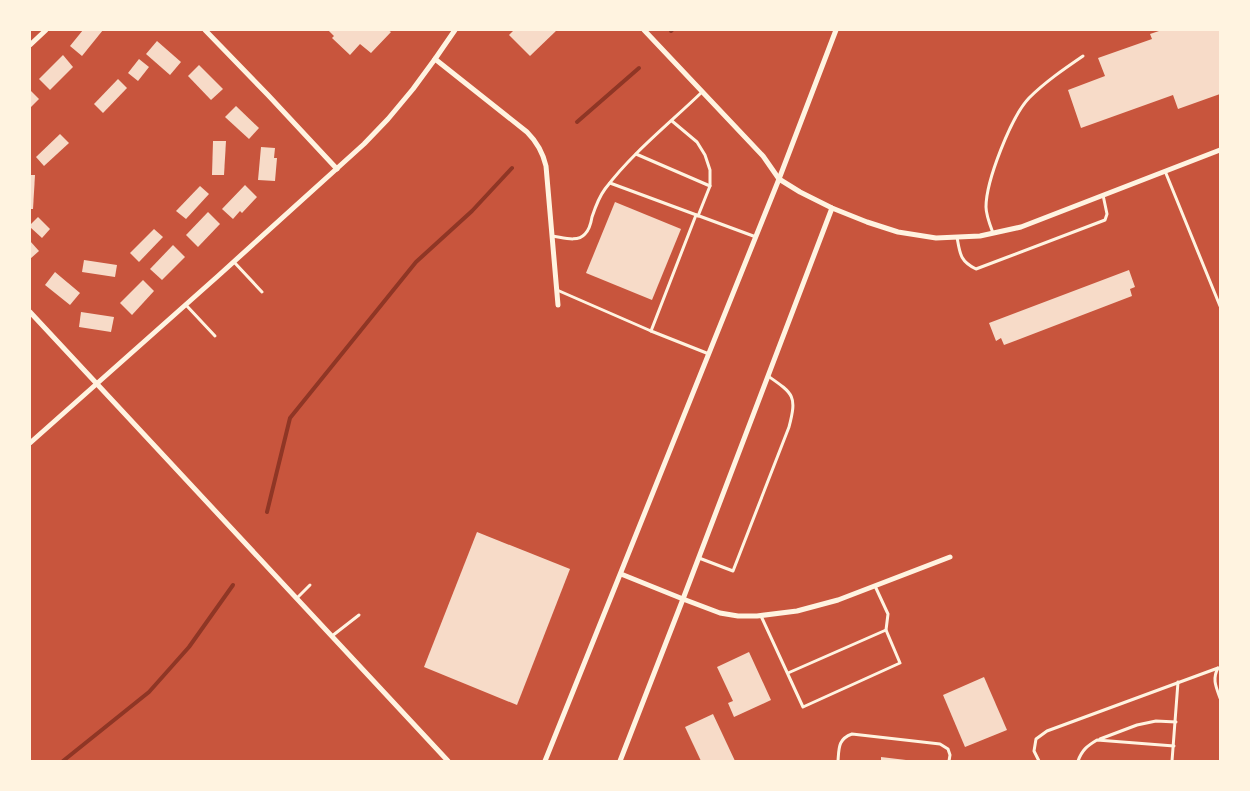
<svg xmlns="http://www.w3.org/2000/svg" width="1250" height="791" font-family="Ubuntu,sans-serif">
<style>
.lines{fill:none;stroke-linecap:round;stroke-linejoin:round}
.stream{stroke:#8f3625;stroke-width:4}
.building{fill:#f7dbc8}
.service{stroke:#fff3e0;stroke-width:3}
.minor{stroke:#fff3e0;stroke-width:5}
</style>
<rect width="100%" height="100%" fill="#c8553d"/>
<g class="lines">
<!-- stream -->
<g class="stream">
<path d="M671 31 672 30"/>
<path d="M577 122 639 68"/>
<path d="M267 512 290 418 416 262 472 211 512 168"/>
<path d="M63 761 149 692 189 647 233 585"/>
</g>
</g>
<!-- building -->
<g class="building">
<path d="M83 30H103L82 56 70 46Z"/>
<path d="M328 30H388L391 32 371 53 360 44 350 55 332 38 334 36Z"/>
<path d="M514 30H557L530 56 509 35Z"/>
<path d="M1162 30H1220V94L1178 109 1173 95 1081 128 1068 90 1105 76 1098 58 1152 39 1150 34Z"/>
<path d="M157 41 181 62 170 75 146 54Z"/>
<path d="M63 55 73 67 50 90 39 79Z"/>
<path d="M139 59 149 67 138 81 128 73Z"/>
<path d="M199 65 223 89 211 100 188 76Z"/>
<path d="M118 79 127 88 103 113 94 104Z"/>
<path d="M30 90 39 99 30 108Z"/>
<path d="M236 106 259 128 249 139 225 117Z"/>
<path d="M60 134 69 143 44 166 36 157Z"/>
<path d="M213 141H226L224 175H212Z"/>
<path d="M261 147 275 148 274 158H277L275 181 258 180Z"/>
<path d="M30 175H35L33 209H30Z"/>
<path d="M245 185 257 197 242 213 240 211 233 219 222 209Z"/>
<path d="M200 186 209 194 186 219 176 211Z"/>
<path d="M615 202 681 229 652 300 586 273Z"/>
<path d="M208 212 220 224 198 247 186 235Z"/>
<path d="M38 217 50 229 42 238 30 227V225Z"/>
<path d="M154 229 163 237 139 262 130 253Z"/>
<path d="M30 241 39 251 30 259Z"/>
<path d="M173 245 185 257 162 280 150 269Z"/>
<path d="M84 260 117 265 115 277 82 272Z"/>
<path d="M1129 270 1135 287 1130 289 1132 296 1004 345 1001 338 996 341 989 323Z"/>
<path d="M55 272 80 293 70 305 45 285Z"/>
<path d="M143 280 154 291 132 315 120 303Z"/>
<path d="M81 312 114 317 111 332 79 327Z"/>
<path d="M477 532 570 569 517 705 424 667Z"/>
<path d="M749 652 771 700 734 717 728 703 733 701 717 667Z"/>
<path d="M984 677 1007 730 965 747 943 695Z"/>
<path d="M713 714 735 761H701L685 727Z"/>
<path d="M881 757 906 760 905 761H881Z"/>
</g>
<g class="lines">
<!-- service -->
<g class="service">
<path d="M672 121 697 142 705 155 710 170V186L698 216"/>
<path d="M636 154 710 186"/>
<path d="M1165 171 1220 306"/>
<path d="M610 183 756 237"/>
<path d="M696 215 651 331 709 354"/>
<path d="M993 233C990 225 986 215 986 207 986 181 1011 117 1029 98 1045 82 1064 69 1083 56"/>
<path d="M552 236C562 237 577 243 585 234 589 230 591 223 592 217 595 208 599 197 605 189 632 153 670 123 702 92"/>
<path d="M957 237C960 254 960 261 976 269L1105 220 1107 214 1103 195"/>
<path d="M234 262 262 292"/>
<path d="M557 290 651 331"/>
<path d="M186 305 215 336"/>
<path d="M699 558 733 571 789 427C797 396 794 394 768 376"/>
<path d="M297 598 310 585"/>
<path d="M761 616 803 707 900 663 886 630 888 614 875 586"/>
<path d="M332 636 359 615"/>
<path d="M1218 668C1212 679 1216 687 1220 698"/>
<path d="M788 673 886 630"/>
<path d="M1100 739 1137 725 1156 721 1176 722"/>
<path d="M838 761C839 748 838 739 852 734L940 744 948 749 950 755 949 761"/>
<path d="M1039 761 1034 751 1036 739 1047 731 1218 668"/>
<path d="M1078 761C1082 750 1087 746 1097 740L1174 746"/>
<path d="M1172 761 1178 682"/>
</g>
<!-- minor -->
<g class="minor">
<path d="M205 30 268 95 337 169"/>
<path d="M644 30 763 156 779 179 800 192 832 208 867 222 898 232 936 238 980 236 1021 227 1220 150"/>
<path d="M30 45 46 30"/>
<path d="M435 59 527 132C537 142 543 153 546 166L558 305"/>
<path d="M30 312 448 761"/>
<path d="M30 443 218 276 364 144 388 119 413 89 435 59 455 30"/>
<path d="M621 574 683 599 720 613 738 616H757L797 611 838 600 950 557"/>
<path d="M545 761 779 179 836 30"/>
<path d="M620 761 683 599 832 208"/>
</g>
</g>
<!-- border -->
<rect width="1250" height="791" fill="none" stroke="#fff3e0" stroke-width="62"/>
</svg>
